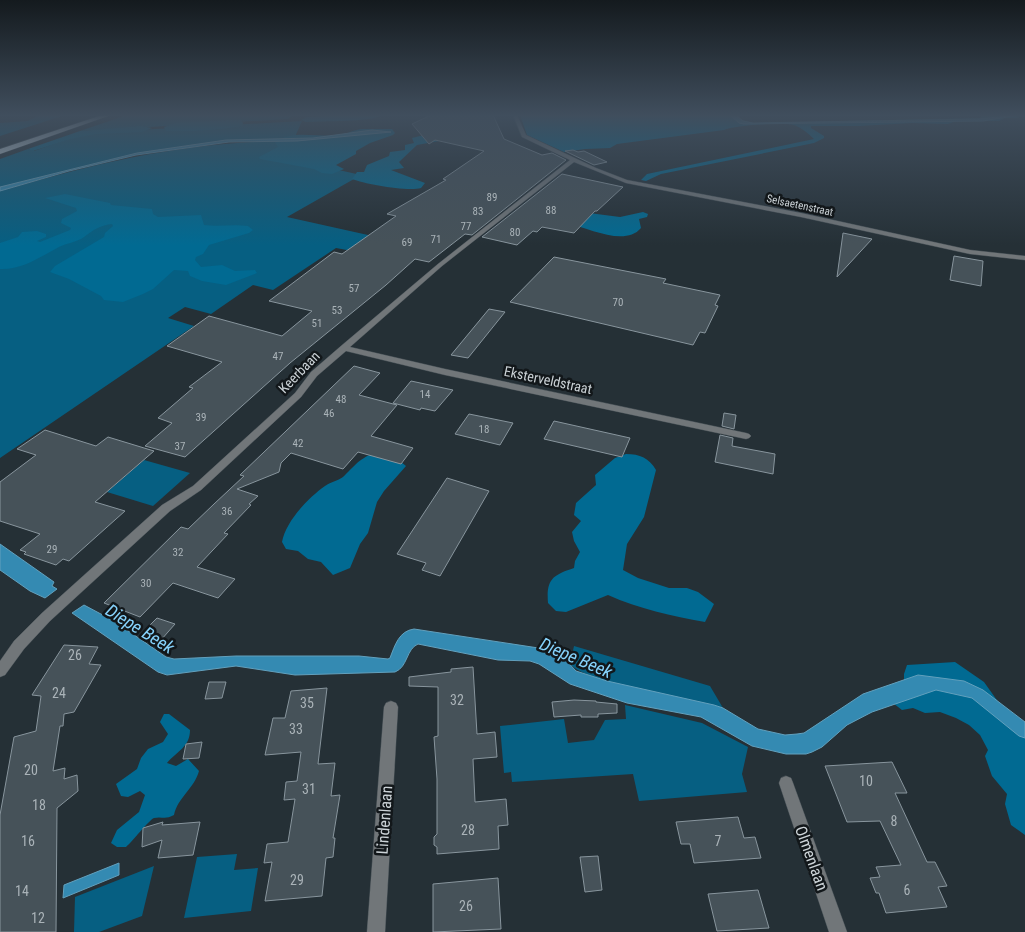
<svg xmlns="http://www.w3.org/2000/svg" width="1025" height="932" font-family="'Roboto Condensed',sans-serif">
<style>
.green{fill:#065f82}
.forest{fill:#016a92}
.water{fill:#348ab2;stroke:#62a0bd}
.building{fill:#465259;stroke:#88959d}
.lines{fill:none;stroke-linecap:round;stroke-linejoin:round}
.minor-casing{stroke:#434d53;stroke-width:1}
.motorway-casing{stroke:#434d53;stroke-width:1}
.minor{fill:#717679;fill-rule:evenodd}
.motorway{fill:#cddbe3;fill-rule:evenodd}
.labels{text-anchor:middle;stroke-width:5;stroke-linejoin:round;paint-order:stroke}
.number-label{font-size:11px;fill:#aab3b8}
.far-street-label{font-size:11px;fill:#ccd3d7;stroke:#12171a}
.street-label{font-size:14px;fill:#ccd3d7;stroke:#12171a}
.near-number-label{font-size:14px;fill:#aab3b8}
.near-street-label{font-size:16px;fill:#ccd3d7;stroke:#12171a}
.near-water-label{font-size:18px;font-style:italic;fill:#86d2fb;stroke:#12171a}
</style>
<rect width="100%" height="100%" fill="#253036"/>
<!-- green -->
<g class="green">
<path d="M39 115H65L0 136V123L28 121Z"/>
<path d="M127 115H293L288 119 80 131Z"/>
<path d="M302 121 294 139 226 140 137 153 4 186 11 188C103 161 197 140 294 141L267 154 361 175 287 217 386 239 374 255 336 248 273 290 253 285 211 314 185 307 168 318 194 326 0 458V159L28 149 34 151 76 136 101 132Z"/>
<path d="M144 460 190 473 153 506 107 492Z"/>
<path d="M574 646 710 686 723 708C691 698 588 684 570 664Z"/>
<path d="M625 705 702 723 748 747 742 774 747 792 639 801 633 774 512 782 511 772 504 773 500 726 564 719 568 743 594 740 605 720 626 719Z"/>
<path d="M237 854 234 870 258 868 251 911 184 918 197 857Z"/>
<path d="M154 866 142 916 99 932H74L75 897Z"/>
</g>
<!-- forest -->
<g class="forest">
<path d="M355 115 380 116C370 122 321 121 306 122L301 120 307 117Z"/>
<path d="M520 115H731L737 119 754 123 976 118H981V116L1025 115V117L1016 116 1018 118H1005L999 121H956L948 124 912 123 859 126H811V128L824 136V138L814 143 661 174 646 181 641 180 647 174 814 139C808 133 802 128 794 125 782 122 734 125 724 130L617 144 610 148 585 149 564 152 527 135Z"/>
<path d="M230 120H241L243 123 242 126C217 130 191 132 166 131L164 127 176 123Z"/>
<path d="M141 126 152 128 142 132 96 134 70 139 33 151 28 149 80 131Z"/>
<path d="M362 129H392L395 133 393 135 370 143 356 151V154L336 165 344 169 332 174 322 173 314 169 260 159 259 157 278 147 275 142C293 129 318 138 340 135 347 134 353 130 362 129Z"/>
<path d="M424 135 439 141 417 145 399 162 404 168 391 170 425 183 421 188C408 192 365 184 352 179L357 172H364L367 165 389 156 390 152 405 150V145L414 143 412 138Z"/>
<path d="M65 194 110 203 111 205 152 209 153 214 158 217 201 215 204 225C219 227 233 224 248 226L253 230 249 233 209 245 203 254 196 257 195 260 201 267 222 265 235 271 255 270 257 273 226 285 202 281 190 276 188 271 174 270 153 289 143 294 123 302 104 300 101 296 69 279 50 272 55 266 104 237 105 233 113 226 112 224C101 225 93 230 84 237 78 242 66 243 59 247 40 257 22 270 0 269V243L18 237 22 232 37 231 46 234V237L37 241 40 242 70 230 71 228 61 223 62 219 77 211 76 208 45 198Z"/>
<path d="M643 212 648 214 647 217 639 219 641 228C625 247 589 228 569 224L589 213 620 217Z"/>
<path d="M374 453 396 458 406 466 384 491 377 502 368 533 360 544 350 568 333 575 321 562 308 559 298 551 286 549 282 542C286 521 308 498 325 486 330 482 338 481 343 477 355 466 357 460 374 453Z"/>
<path d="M626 454C640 454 649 458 656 470L644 517 627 544 623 570 638 578 669 588H687L698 592 714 604 705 622C672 616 639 609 608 595L566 612 556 611 548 603C546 579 553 575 574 568L575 561 580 552 574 541 572 532 581 521 574 515 576 503 596 485 595 475 615 458Z"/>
<path d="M955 662 984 682 1004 710 1025 725V835L1011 825 1005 804 1007 794 992 776 985 756 988 750 980 735 969 725 956 718 940 712 925 713 913 708 902 710 889 700 904 683V674L907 665Z"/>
<path d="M164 714H169L190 730C190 747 177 751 167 763L176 766 188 759 199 771C194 789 178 797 174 815 165 820 162 816 154 818 149 820 132 842 126 847H117L111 843 117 830 139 812 145 795 140 791 128 797 121 796 116 784 137 769 141 758 148 749 163 742 168 734 160 722Z"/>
</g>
<!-- water -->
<g class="water">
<path d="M730 115H736L743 121 753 123 979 119 1019 115 983 121 744 124 739 123Z"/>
<path d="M372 130 391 132 297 141 229 142 136 155 69 171 0 191V187L137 153 226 140 313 138Z"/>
<path d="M0 544 54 582 52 586 57 589 45 598 30 591 0 570Z"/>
<path d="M84 605 114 621 166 657 174 659 236 656H359L388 659 390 658C395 645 399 631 414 629L545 649 562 656 576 671 607 681 714 705 723 708 758 729 785 735 797 734 804 733 863 694 918 675 964 681 983 690 1025 722V738L1019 736 972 698 936 690 872 712 847 725 822 747 812 752 806 754H786L752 746 701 717 627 703 570 684 539 664 530 661 498 660 418 644C406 649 408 667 395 672L295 675 236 666 167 675 158 672 72 613Z"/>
<path d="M119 863V875L63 898 64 885Z"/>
</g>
<!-- building -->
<g class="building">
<path d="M431 115H493L504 139 542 155 552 153 566 160 472 235 465 234 429 262 415 259 386 285 290 363 185 457 145 446 172 423 158 418 193 388 189 387 222 362 167 346 209 316 282 336 312 311 269 301 334 252 342 254 396 216 387 214 446 180 443 179 484 151 435 140 429 144 412 124Z"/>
<path d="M573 150 578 152 584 151 607 162 594 165 565 151Z"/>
<path d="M562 174 623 187 597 211H595L574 233 542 227 537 232 533 231 517 245 482 237Z"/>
<path d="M843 233 872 239 837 277Z"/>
<path d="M954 256 983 261 981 286 950 280Z"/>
<path d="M554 257 666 279 663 283 720 295 715 305 718 306 705 333 700 332 693 345 510 302Z"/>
<path d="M489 309 505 312 468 358 451 355Z"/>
<path d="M354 366 380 373 359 395 397 405 371 436 413 448 401 464 358 452 343 469 291 453 281 463 279 472 237 489 258 496 249 504 251 505 224 533 228 534 197 567 235 579 218 598 173 583 140 617 104 603 181 527 188 529 214 504 244 476 240 475Z"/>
<path d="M411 381 453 390 435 411 421 408 420 410 393 403Z"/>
<path d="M724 413 736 415 734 429 722 426Z"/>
<path d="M469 414 513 423 500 445 455 434Z"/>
<path d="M554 421 630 438 622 457 544 439Z"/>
<path d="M45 430 96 446 108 437 154 451 95 502 125 511 69 561 63 559 56 565 24 554 26 552 20 550 40 534 0 521V482L36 455 17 449Z"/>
<path d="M720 435 733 438 732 446 775 454 773 474 715 462Z"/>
<path d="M447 478 489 491 440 576 422 570 426 563 397 554Z"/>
<path d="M157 618 175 624 161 640 142 633Z"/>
<path d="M64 645 98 647 89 664 101 665 74 712 64 714 63 726H60L53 771 65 768 64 779 77 775 78 791 57 808 56 932H0V815L14 737 36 731 41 696 32 695Z"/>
<path d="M473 667 477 734 495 732 497 757 473 759 475 802 506 799 508 825 498 826 499 849 437 854V847L434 845V837L437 834V779L434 737 438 736V687L409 686V677L451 672V669Z"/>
<path d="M209 682H226L222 698 205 699Z"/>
<path d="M327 688 318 764 335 763 331 796 340 795 333 838H335L333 857 326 858 322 896 265 901 272 862 264 863 267 844 288 842 295 799 284 800 286 782 297 781 301 752 265 755 273 718H285L291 691Z"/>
<path d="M574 700 596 701V702L617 704V713L598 714V717H581V715L554 717 552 702Z"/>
<path d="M202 742 199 758 183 759 186 744Z"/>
<path d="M892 762 907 793H895L927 862H935L947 886 938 887 947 907 886 913 879 893H876L870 878 880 877 876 867 901 865 880 821 847 822 825 766Z"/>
<path d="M738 817 744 838 755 837 761 858 694 863 690 844H681L676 822Z"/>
<path d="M163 822 162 825 200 822 193 855 158 858 162 840 142 847 143 828Z"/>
<path d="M598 856 602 890 585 892 580 857Z"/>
<path d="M498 878 501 929 433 932V884Z"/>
<path d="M758 890 769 928 717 931 708 894Z"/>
</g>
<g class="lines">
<defs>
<g id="minor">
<path d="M513 115H517L526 135 596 168 627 180 801 213 970 250 1025 256V260L970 254 801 217 626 183 574 162 442 266 350 347 445 369 746 433 749 434 751 436 749 438 746 439 445 375 346 351 317 376 301 397 201 490 170 511 50 621 24 649 5 675 0 677V661L14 641 42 613 162 505 193 486 295 393 311 372 341 346 438 264 570 160 522 137Z"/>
<path d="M391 701 396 703 398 707 385 932H367L384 707 386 703Z"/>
<path d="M786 776 791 778 793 783 847 932H829L779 783 781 778Z"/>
</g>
<path id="motorway" d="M102 115H111L0 154V149Z"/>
</defs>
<!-- minor casing -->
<use href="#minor" class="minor-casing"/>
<!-- motorway casing -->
<use href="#motorway" class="motorway-casing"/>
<!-- minor -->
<use href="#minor" class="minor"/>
<!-- motorway -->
<use href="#motorway" class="motorway"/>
</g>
<!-- sky -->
<linearGradient id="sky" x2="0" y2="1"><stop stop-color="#141a1e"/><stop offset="0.47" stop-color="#404e5d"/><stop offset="1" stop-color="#404e5d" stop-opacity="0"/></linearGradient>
<rect width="1025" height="245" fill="url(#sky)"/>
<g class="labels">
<!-- number labels -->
<g class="number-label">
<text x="492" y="201">89</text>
<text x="551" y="214">88</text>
<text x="478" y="215">83</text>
<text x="466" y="230">77</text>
<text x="515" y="236">80</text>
<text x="436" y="243">71</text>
<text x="407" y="246">69</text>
<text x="354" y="292">57</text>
<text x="618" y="306">70</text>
<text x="337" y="314">53</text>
<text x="317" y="327">51</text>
<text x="278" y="360">47</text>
<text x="425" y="398">14</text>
<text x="341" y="403">48</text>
<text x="329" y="417">46</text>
<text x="201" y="421">39</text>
<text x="484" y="433">18</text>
<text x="298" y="447">42</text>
<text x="180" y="450">37</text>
<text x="227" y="515">36</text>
<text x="52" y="553">29</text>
<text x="178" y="556">32</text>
<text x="146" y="587">30</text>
</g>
<!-- far-street labels -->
<g class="far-street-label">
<text transform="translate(800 205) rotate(12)" y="4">Selsaetenstraat</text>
</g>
<!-- street labels -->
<g class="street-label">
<text transform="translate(299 372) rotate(-46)" y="5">Keerbaan</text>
<text transform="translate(548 380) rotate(12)" y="5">Eksterveldstraat</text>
</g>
<!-- near-number labels -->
<g class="near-number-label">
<text x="75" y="660">26</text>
<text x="59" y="698">24</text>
<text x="457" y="705">32</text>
<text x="307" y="708">35</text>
<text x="296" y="734">33</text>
<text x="31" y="775">20</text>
<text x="866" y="786">10</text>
<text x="309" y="794">31</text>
<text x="39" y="810">18</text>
<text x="894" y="826">8</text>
<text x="468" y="835">28</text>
<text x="28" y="846">16</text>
<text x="718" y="846">7</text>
<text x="297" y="885">29</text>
<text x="907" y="895">6</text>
<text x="22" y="896">14</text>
<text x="466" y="911">26</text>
<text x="38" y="923">12</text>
</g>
<!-- near-street labels -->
<g class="near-street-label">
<text transform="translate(384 820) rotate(-86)" y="6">Lindenlaan</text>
<text transform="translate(812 858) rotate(70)" y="6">Olmenlaan</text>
</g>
<!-- near-water labels -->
<g class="near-water-label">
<text transform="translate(140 629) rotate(32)" y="6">Diepe Beek</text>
<text transform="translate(576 658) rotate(23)" y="6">Diepe Beek</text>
</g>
</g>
</svg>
